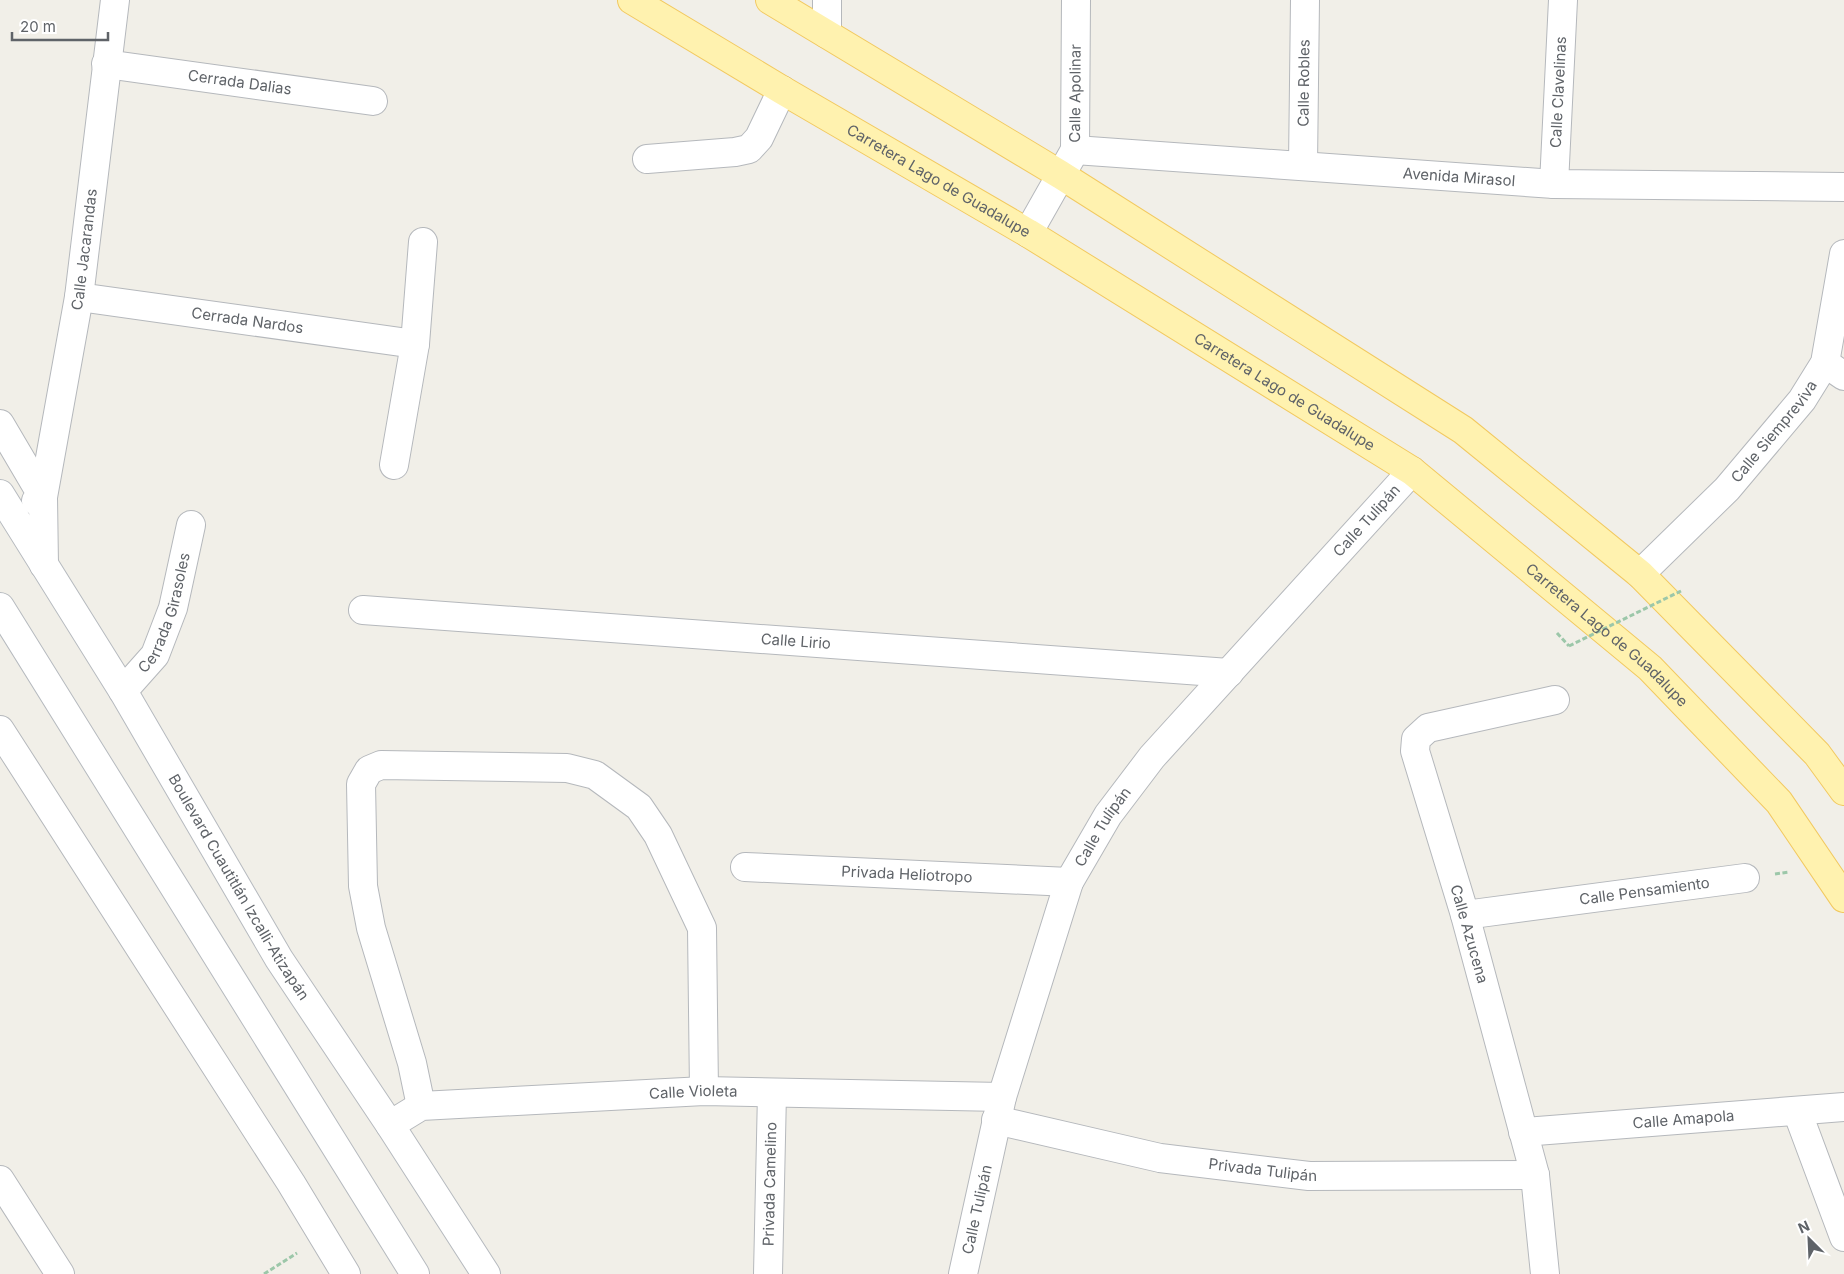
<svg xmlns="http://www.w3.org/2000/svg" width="1844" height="1274" font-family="Inter,sans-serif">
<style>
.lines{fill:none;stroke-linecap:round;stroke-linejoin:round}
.minor-casing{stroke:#b5b8bc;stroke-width:30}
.tertiary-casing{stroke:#b5b8bc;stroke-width:30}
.secondary-casing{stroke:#b6babf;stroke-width:30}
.primary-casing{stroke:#f2c960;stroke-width:30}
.path{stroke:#9cc7a9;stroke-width:3;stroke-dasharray:5 2.5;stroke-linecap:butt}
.minor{stroke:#fff;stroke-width:28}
.tertiary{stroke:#fff;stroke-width:28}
.secondary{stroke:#fff;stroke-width:28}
.primary{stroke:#fff2af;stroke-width:28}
.path-bridge{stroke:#9cc7a9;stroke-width:3;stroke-dasharray:5 2.5;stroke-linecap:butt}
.labels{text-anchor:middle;stroke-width:5;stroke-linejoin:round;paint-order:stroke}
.street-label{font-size:15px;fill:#5f6368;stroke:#fff}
</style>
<rect width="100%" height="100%" fill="#f1efe8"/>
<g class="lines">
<defs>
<g id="minor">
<path d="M827 34V0"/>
<path id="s1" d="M106 64 373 101"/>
<path id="s2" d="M1075 150 1554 184 1844 187"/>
<path d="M647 159 735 152 749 149 759 138 782 90"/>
<path id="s3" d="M1303 165 1305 0"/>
<path id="s4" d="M1554 184 1563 0"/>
<path id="s5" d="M1028 233 1075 150 1076 0"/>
<path id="s6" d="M79 297 415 344"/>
<path d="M1825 363 1844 376"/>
<path d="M0 424 43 497 36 501"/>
<path d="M394 465 415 344 423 242"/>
<path id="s7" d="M44 565 43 497 79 297 115 0"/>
<path id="s8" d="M363 610 1229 673"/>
<path id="s9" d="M123 691 155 655 173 608 191 525"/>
<path d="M0 730 291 1183 346 1274"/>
<path id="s10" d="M745 867 1069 882"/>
<path id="s11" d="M1465 915 1745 878"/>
<path d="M421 1106 412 1063 371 928 363 886 361 784 369 770 381 765 567 768 595 775 639 807 658 835 702 928 704 1091"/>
<path d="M1797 1111 1844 1237"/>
<path id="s12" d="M996 1120 1160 1158 1309 1176 1535 1175"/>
<path id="s13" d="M390 1125 421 1106 704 1091 1002 1097"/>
<path id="s14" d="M1523 1132 1844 1107"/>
<path d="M0 1180 60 1274"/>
<path id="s15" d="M768 1274 772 1093"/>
<path id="s16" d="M963 1274 1002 1097 1069 882 1108 815 1152 757 1412 471"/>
<path d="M1545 1274 1535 1175 1465 915 1415 751 1416 739 1428 728 1555 700"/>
</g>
<g id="tertiary">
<path id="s17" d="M1640 574 1727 489 1802 400 1825 363 1844 254"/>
</g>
<g id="secondary">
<path id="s18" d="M0 494 123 691 279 959 390 1125 486 1274"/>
<path d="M0 607 415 1274"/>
</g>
<g id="primary">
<path id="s19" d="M632 0 782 90 1028 233 1412 471 1650 668 1779 802 1844 898"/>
<path d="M770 0 1061 175 1463 430 1640 574 1817 754 1844 791"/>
</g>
</defs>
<!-- minor casing -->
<use href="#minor" class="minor-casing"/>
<!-- tertiary casing -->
<use href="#tertiary" class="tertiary-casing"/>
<!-- secondary casing -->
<use href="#secondary" class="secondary-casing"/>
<!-- primary casing -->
<use href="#primary" class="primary-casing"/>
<!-- path -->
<g class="path">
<path d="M1557 633 1569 646"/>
<path d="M1775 874 1789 872"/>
<path d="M264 1274 297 1253"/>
</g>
<!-- minor -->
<use href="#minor" class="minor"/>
<!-- tertiary -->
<use href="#tertiary" class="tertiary"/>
<!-- secondary -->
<use href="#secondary" class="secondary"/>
<!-- primary -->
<use href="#primary" class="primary"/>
<!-- path-bridge -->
<path class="path-bridge" d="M1569 646 1681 591"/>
</g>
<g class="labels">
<!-- street labels -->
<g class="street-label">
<text dy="5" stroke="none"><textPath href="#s3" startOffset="82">Calle Robles</textPath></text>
<text dy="5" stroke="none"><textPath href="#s1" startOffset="135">Cerrada Dalias</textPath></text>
<text dy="5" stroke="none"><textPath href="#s4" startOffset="92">Calle Clavelinas</textPath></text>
<text dy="5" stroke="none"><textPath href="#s5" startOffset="152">Calle Apolinar</textPath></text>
<text dy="5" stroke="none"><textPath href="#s2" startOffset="385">Avenida Mirasol</textPath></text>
<text dy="5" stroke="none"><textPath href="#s19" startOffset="356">Carretera Lago de Guadalupe</textPath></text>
<text dy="5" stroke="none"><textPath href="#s7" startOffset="319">Calle Jacarandas</textPath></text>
<text dy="5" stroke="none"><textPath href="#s6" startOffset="170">Cerrada Nardos</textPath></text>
<text dy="5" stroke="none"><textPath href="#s19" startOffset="761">Carretera Lago de Guadalupe</textPath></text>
<text dy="5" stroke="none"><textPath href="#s17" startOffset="196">Calle Siempreviva</textPath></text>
<text dy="5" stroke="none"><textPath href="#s16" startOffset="876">Calle Tulipán</textPath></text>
<text dy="5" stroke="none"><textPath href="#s9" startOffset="91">Cerrada Girasoles</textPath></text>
<text dy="5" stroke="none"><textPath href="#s19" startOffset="1166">Carretera Lago de Guadalupe</textPath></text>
<text dy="5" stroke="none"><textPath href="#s8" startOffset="434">Calle Lirio</textPath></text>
<text dy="5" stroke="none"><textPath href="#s16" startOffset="471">Calle Tulipán</textPath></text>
<text dy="5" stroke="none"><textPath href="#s10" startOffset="162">Privada Heliotropo</textPath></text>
<text dy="5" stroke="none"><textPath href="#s18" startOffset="460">Boulevard Cuautitlán Izcalli-Atizapán</textPath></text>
<text dy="5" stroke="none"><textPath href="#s11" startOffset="181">Calle Pensamiento</textPath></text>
<text transform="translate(1469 934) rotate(74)" y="5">Calle Azucena</text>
<text dy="5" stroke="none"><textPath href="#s13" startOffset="309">Calle Violeta</textPath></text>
<text dy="5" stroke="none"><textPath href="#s14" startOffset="161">Calle Amapola</textPath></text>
<text dy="5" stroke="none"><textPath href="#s12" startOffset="272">Privada Tulipán</textPath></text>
<text dy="5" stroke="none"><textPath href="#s15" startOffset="90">Privada Camelino</textPath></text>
<text dy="5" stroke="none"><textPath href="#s16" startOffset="66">Calle Tulipán</textPath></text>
</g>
</g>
<!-- north arrow -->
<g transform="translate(1809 1239) rotate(336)" stroke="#ffffff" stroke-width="4" paint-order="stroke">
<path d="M0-4L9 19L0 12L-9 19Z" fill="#5f6368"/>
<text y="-8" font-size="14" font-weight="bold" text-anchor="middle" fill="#5f6368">N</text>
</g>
<!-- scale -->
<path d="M12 32v8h96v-8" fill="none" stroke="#5f6368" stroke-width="2.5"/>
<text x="20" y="32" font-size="15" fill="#5f6368" stroke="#ffffff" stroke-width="4" paint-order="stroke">20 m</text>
</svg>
